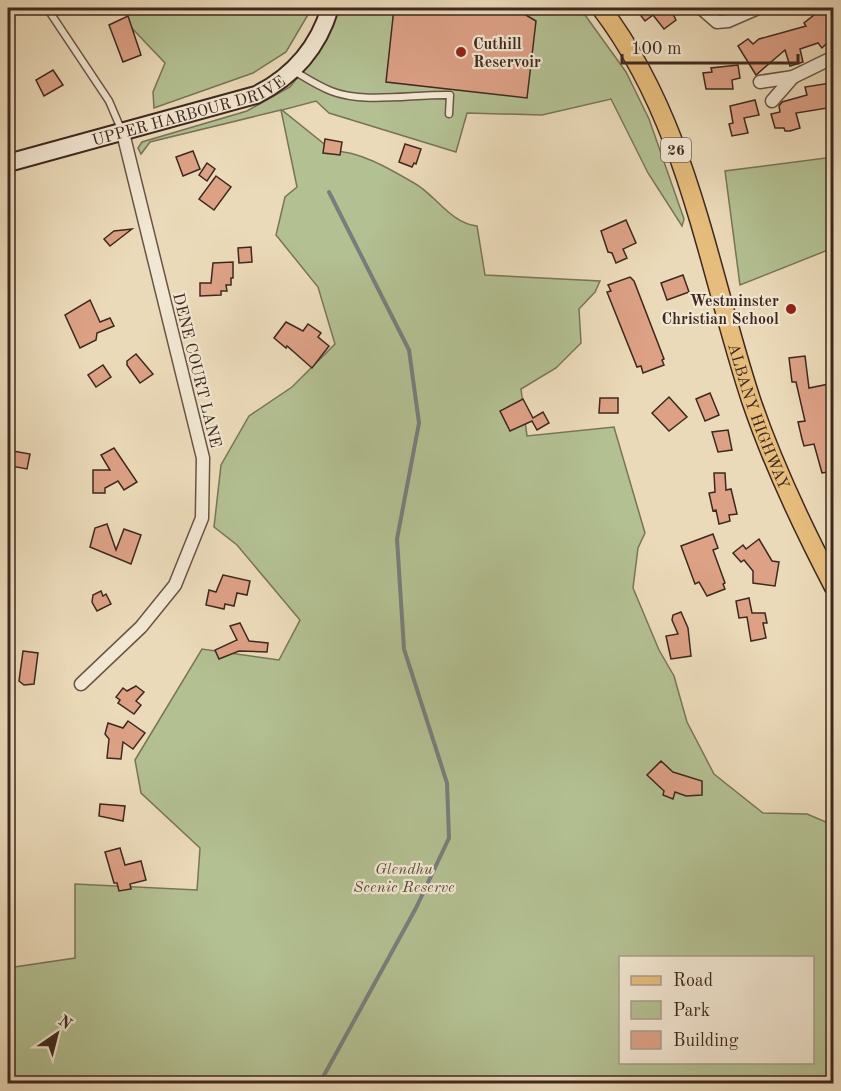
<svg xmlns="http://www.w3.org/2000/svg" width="841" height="1091" font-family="'Old Standard TT',serif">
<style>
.green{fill:#b3c092;stroke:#797458;stroke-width:1.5;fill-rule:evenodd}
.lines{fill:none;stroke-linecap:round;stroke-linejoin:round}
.stream{stroke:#787e7d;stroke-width:4}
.building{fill:#dda186;stroke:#3f281f;stroke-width:1.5}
.service-casing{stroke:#6a5446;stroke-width:9}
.minor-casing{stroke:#6a5446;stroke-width:15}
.secondary-casing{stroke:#3f281f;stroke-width:20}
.primary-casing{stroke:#3f281f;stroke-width:21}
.service{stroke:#f2e7d2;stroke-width:6}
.minor{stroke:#f2e7d2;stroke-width:12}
.secondary{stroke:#f2e7d2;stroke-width:16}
.primary{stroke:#e6bd7c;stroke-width:18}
.poi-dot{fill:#8f2418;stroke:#f2e7d2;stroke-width:2}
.labels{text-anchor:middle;stroke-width:4.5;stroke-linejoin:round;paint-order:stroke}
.shield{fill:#f2e7d2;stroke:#756155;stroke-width:1.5}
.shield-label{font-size:15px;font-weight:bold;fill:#3f281f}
.poi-label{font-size:16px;font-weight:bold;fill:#3f281f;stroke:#f2e7d2;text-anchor:start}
.street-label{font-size:16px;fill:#3f281f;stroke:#f2e7d2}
.park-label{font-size:16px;font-style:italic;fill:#5c4e3c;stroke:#f2e7d2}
</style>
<rect width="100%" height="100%" fill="#ebdab9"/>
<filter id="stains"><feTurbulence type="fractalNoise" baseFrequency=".00333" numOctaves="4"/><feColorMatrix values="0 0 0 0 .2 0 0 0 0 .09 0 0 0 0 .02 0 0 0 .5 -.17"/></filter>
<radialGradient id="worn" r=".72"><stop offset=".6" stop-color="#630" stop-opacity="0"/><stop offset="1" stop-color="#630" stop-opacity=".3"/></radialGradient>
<!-- green -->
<g class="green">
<path d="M128 8H312L286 52 253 73 154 108 153 92 165 63 126 22Z"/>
<path d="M335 8H580L626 72 649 119 684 219 682 226 648 173 611 99 542 115 467 113 456 152 329 113 316 101 282 110 333 151C360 151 390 169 414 183 436 195 450 223 477 226L485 275 600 281 595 292 579 309 581 343 556 368 521 389 527 436 614 427 645 533 638 548 633 588 659 650 674 676 687 722 714 774 763 813 807 814 833 825V873H827L828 920 834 922 833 1083 8 1084V968L75 958V884L197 890 200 848 141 793 135 760 202 649 279 660 300 620 237 545 214 527 221 465 249 416 292 387 335 344 318 287 276 235 285 197 297 187 281 110 150 142 141 154 138 148 142 142 247 111 290 87 317 53ZM620 958H812V1062H620Z"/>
<path d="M833 157V248L740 285 725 171Z"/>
</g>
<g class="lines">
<!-- stream -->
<g class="stream">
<path d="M242 1084H254"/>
<path d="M316 1084 322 1079 416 908 449 838 447 783 404 649 397 539 419 423 409 350 329 192"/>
</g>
</g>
<!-- building -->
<g class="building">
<path d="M394 8H514L536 21 527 98 386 82Z"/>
<path d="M635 8H670L676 20 664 29 653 15 645 21Z"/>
<path d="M823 8H834V49L826 44 822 48 818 43 800 49 803 62 790 66 785 50 756 75 738 46 748 39 753 44 759 39 806 26 804 23Z"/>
<path d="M128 16 141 55 123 62 109 25Z"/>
<path d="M738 65 740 78 732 80 733 89H706L703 73 712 72 711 68Z"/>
<path d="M53 70 63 85 44 96 36 80Z"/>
<path d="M830 83 834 107 796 113 800 128 790 131H785L784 128H775L771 114 780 112 779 106 782 102 807 95 805 87Z"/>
<path d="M755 100 759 115 744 118 748 133 732 136 729 124 733 123 730 106Z"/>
<path d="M325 139 342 142 340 155 323 153Z"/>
<path d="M405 144 421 149 416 164 414 163 412 167 399 162Z"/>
<path d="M193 151 200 169 183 176 176 157Z"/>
<path d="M207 163 215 169 207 181 199 175Z"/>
<path d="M216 176 231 187 214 210 199 199Z"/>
<path d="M626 220 636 243 623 249 627 258 616 263 612 253 608 252 601 231Z"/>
<path d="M132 229 110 246 104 239 114 231Z"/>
<path d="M251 247 252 262 239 263 238 248Z"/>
<path d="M233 262V278H231V285H226L227 291H221V295L200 296V283H211L213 263Z"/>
<path d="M683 275 689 292 667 300 661 283Z"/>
<path d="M630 277 634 281 664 359 662 360 664 365 643 373 641 366 637 367 607 292 611 291 608 285Z"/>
<path d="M90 300 100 322 110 318 114 326 97 333 96 340 80 348 65 315Z"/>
<path d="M286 322 303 331 308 324 321 333 318 337 329 346 312 368 287 346 286 348 274 338Z"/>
<path d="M136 354 153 374 140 383 127 365V361Z"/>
<path d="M805 356 809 388 834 383V471L822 473 814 444 804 446 802 439 798 422 805 421 796 382H792L789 358Z"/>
<path d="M103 365 111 377 96 387 88 375Z"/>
<path d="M710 393 719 415 705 421 696 399Z"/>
<path d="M669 397 687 417 669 431 652 413Z"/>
<path d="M600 398H618V413H599Z"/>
<path d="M523 399 533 418 543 412 549 423 537 430 532 421 510 431 500 411Z"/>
<path d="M728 430 732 450 718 452 712 432Z"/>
<path d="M114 448 137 482 124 490 118 481 105 488V493H93V470H110L101 455Z"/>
<path d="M13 451 30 454 27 469 11 466Z"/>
<path d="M714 473H725L726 490 731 489 737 514 729 515 730 521 719 524 716 510 713 511 709 493 715 492Z"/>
<path d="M107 524 116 550 124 529 141 535 131 564 90 547 95 528Z"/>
<path d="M713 534 718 548 713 550 725 583 723 584 725 589 707 596 699 582 695 584 681 546Z"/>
<path d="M759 539 772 561 779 562 775 586 753 583V571L744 560 741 562 733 553 743 545 746 549Z"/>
<path d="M223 575 250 581 247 595 237 593 234 606 225 604 224 609 206 605 209 590 216 592Z"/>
<path d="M101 591 103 596 106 594 111 604 97 611 92 602 93 595Z"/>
<path d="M749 598 752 613H765L767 623H763L766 638 751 641 747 617 739 618 736 601Z"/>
<path d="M681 612 688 628 691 656 671 659 666 636 678 634 672 620 673 615Z"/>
<path d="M240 623 249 641 268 643 267 652 239 651 219 659 215 650 237 640 230 626Z"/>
<path d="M23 651 38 653 34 684 24 685 19 681Z"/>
<path d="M136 686 144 692 136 701 141 705 134 714 118 703 120 700 116 697 123 688 127 691Z"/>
<path d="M128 721 145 733 133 749 123 742 121 759 107 758 109 739 105 734 108 723 123 728Z"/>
<path d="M661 761 673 772 702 781V795L686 796 675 792 673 799 663 795 664 791 647 775Z"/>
<path d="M100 804 125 806 123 821 99 816Z"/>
<path d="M120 848 125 865 141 861 146 880 130 884 131 889 119 891 117 883H114L105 852Z"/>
</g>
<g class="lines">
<defs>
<g id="service">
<path d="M47 8 109 101 121 129"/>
<path d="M294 71C306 78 318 86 331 91 363 104 414 94 450 95L449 114"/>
</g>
<g id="minor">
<path d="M701 8 717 22 728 21 758 8"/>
<path d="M760 82 793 77 834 57"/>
<path d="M772 101 793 77"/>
<path d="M81 684 141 627 175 585 202 518 203 458 123 133"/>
</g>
<g id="secondary">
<path id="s1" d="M8 163 256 95C294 76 318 48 330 8"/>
</g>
<g id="primary">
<path id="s2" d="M601 8C688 122 707 266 751 400 773 465 802 526 834 587"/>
</g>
</defs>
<!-- service casing -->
<use href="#service" class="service-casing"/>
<!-- minor casing -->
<use href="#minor" class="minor-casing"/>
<!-- secondary casing -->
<use href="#secondary" class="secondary-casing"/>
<!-- primary casing -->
<use href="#primary" class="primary-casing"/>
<!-- service -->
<use href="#service" class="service"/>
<!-- minor -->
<use href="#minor" class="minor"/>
<!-- secondary -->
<use href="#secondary" class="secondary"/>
<!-- primary -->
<use href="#primary" class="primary"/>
</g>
<!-- markers -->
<g class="poi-dot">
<circle cx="461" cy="52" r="6"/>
<circle cx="791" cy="309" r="6"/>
</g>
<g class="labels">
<!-- shield labels -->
<rect class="shield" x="661" y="138" width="30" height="24" rx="4.5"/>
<g class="shield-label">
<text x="676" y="155">26</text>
</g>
<!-- poi labels -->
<g class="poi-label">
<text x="473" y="49">Cuthill<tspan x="473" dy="18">Reservoir</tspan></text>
<text x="779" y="306" text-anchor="end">Westminster<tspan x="779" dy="18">Christian School</tspan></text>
</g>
<!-- street labels -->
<g class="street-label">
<text dy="6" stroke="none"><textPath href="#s1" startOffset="188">UPPER HARBOUR DRIVE</textPath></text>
<text transform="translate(198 370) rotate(76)" y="6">DENE COURT LANE</text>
<text dy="6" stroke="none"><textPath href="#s2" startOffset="440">ALBANY HIGHWAY</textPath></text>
</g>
<!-- park labels -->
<g class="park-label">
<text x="404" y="874">Glendhu<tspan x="404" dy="18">Scenic Reserve</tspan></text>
</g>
</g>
<!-- margin -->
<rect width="841" height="1091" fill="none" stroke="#ebdab9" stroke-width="30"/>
<rect x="9" y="9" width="823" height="1073" fill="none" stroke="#3f281f" stroke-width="3"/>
<rect x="15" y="15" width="811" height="1061" fill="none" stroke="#3f281f" stroke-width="1.5"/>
<!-- legend -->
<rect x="619" y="956" width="195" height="108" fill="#f2e7d2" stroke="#aa9b8a" stroke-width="1.5"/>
<rect x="631" y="976" width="30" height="9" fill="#e6bd7c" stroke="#aa9b8a" stroke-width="1.5"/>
<text x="673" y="986" font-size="18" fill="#3f281f">Road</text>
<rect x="631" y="1001" width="30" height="18" fill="#b3c092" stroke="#aa9b8a" stroke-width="1.5"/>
<text x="673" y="1016" font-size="18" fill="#3f281f">Park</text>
<rect x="631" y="1031" width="30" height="18" fill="#dda186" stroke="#aa9b8a" stroke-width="1.5"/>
<text x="673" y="1046" font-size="18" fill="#3f281f">Building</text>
<!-- north arrow -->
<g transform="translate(57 1034) rotate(35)" stroke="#f2e7d2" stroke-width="4.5" paint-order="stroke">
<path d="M0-4.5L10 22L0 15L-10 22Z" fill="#3f281f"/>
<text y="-9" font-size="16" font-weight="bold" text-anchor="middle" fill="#3f281f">N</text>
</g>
<!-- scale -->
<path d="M622 54v9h176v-9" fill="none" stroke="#3f281f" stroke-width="3"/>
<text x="631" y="54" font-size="18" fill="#3f281f" stroke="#f2e7d2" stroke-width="4.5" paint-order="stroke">100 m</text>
<rect width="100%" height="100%" filter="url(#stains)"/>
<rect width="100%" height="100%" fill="url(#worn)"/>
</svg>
